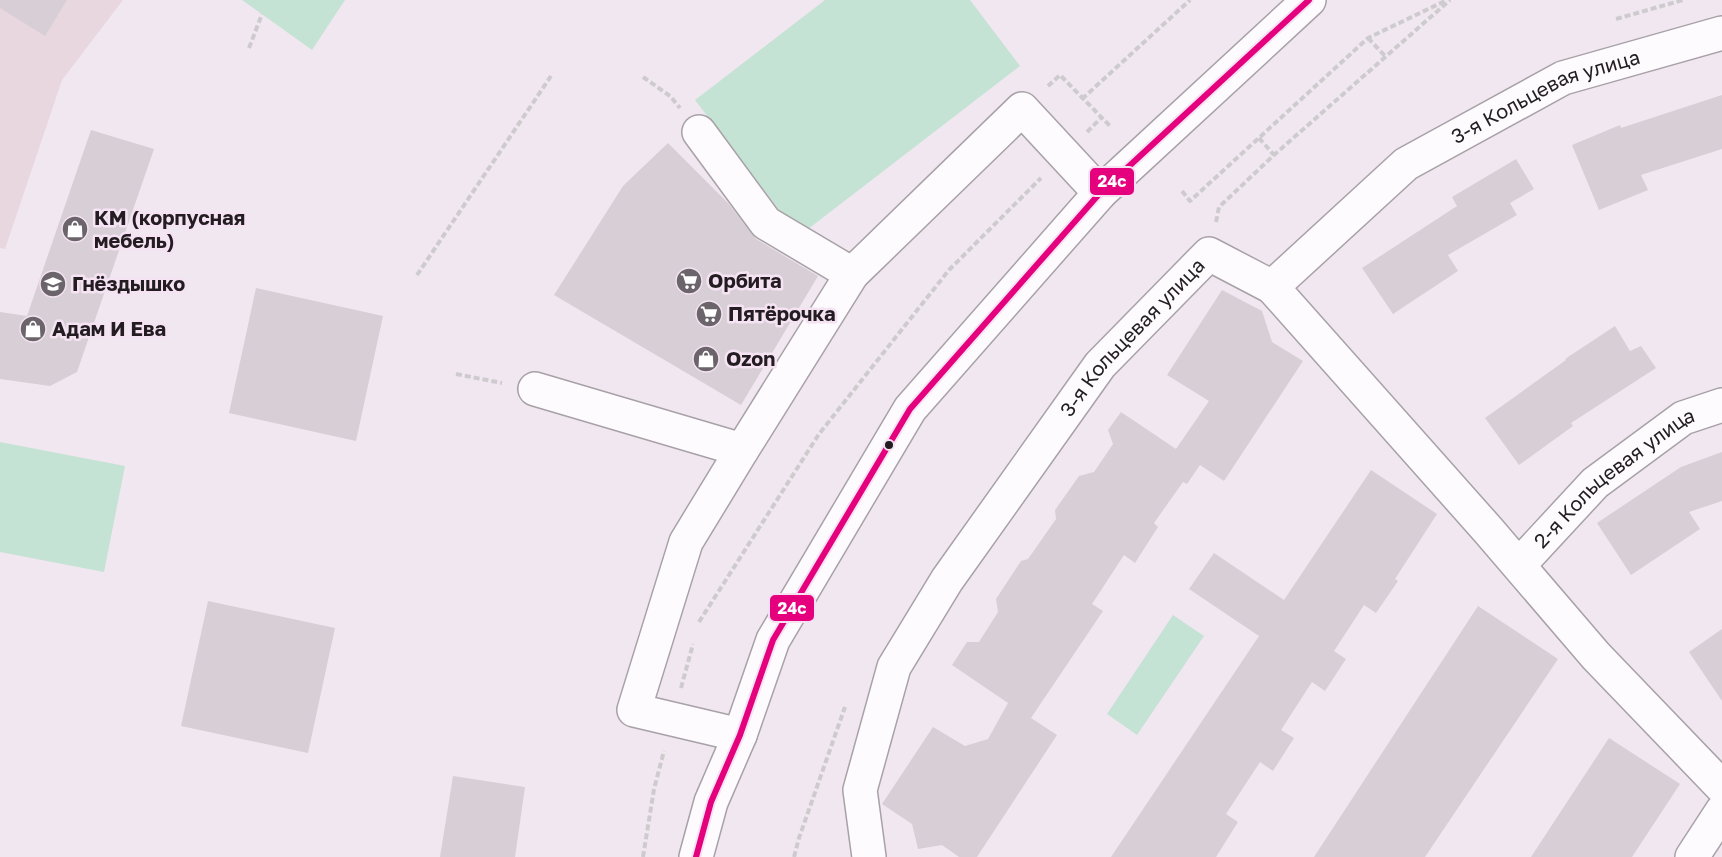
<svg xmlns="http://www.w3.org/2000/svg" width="1722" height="857" font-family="'Golos Text',sans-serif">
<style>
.education{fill:#e9d7df}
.green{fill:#c5e3d4}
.building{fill:#d7cfd5}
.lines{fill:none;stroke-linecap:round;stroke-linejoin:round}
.minor-casing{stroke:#a8a1a7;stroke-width:36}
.path{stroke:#cecbce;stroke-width:4;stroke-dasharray:6 3;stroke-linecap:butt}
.minor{stroke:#fdfbfd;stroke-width:33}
.bus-1-casing{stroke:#f5e3f3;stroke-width:10}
.bus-1{stroke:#e5007d;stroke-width:6}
.bus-dot{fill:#231d22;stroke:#f5e3f3;stroke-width:2}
.labels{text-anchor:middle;stroke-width:5;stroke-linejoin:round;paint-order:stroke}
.street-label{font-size:20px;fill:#231d22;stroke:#f5e3f3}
.poi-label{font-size:20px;font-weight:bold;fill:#231d22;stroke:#f5e3f3;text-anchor:start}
.line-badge{stroke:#f5e3f3;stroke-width:2}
.badge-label{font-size:16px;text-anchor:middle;font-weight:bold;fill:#fff}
</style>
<rect width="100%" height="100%" fill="#f1e7f0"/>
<!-- education -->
<path class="education" d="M0 0H123L62 80 5 249 0 248Z"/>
<!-- green -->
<g class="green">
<path d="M242 0H345L312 50Z"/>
<path d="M825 0H970L1020 66 799 236 695 100Z"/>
<path d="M0 442 125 466 104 572 0 552Z"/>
<path d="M1173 615 1204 636 1137 735 1107 714Z"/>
</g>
<!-- building -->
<g class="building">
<path d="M0 0H67L45 36 0 8Z"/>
<path d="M1722 95V149L1641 175 1648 190 1599 210 1572 145 1620 125 1621 128Z"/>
<path d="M91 130 154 149 77 372 50 386 0 379V312L27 316Z"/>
<path d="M668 143 728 203 756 239 818 276 741 405 554 295 623 186Z"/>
<path d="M1516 159 1534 189 1510 203 1517 215 1448 255 1458 271 1393 314 1362 268 1457 206 1452 197Z"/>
<path d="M256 288 383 316 356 441 229 413Z"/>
<path d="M1222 290 1262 311 1272 342 1303 361 1224 481 1200 465 1187 484 1183 482 1154 523 1158 527 1135 563 1124 555 1092 604 1103 611 1031 718 1057 735 977 857H959L942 845 918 849 912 824 882 804 933 727 965 746 988 739 1008 703 952 665 967 642H979L998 612 996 599 1021 561 1028 559 1056 519 1055 510 1079 476 1094 472 1113 444 1108 430 1121 412 1176 449 1209 401 1167 375Z"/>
<path d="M1615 326 1630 351 1641 346 1656 368 1571 423 1573 426 1519 465 1485 418 1566 360 1565 359Z"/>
<path d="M1722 452V501L1689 512 1700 529 1631 575 1597 523 1681 467Z"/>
<path d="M1371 470 1437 514 1395 579 1398 581 1376 613 1364 605 1334 651 1346 659 1325 691 1312 682 1281 730 1294 738 1273 771 1260 762 1226 814 1238 822 1216 857H1111L1259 636 1189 589 1214 553 1284 600Z"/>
<path d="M208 601 335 628 308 753 181 726Z"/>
<path d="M1478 606 1558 659 1425 857H1314Z"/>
<path d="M1722 629V701L1689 652Z"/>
<path d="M1609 738 1680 784 1632 857H1531Z"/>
<path d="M453 776 525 787 515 857H440Z"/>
</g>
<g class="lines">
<defs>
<g id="minor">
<path d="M699 132 766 223 852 274"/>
<path id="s1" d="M1272 287 1406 164 1563 78 1722 33"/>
<path d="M535 389 742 450"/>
<path id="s2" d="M1519 565 1595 483 1683 418 1722 405"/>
<path d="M740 735 634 710 686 542 742 450 852 274 1022 109 1100 193"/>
<path d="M696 857 711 802 740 735 773 640 910 409 1100 193 1309 0"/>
<path id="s3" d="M869 857 860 790 894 667 947 580 1100 365 1209 254 1272 287 1488 530 1596 656 1722 787"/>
<path d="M1692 857 1722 811"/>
</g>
</defs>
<!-- minor casing -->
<use href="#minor" class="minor-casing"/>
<!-- path -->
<g class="path">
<path d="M1616 19 1683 0"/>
<path d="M1368 38 1385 56"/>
<path d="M249 48 262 14"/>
<path d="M643 77 670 96 680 108"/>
<path d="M1048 86 1060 75 1111 127"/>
<path d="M1082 99 1190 0"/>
<path d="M1087 132 1101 118"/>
<path d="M1259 138 1274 155"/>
<path d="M1182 191 1190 201 1368 38 1447 0"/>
<path d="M1216 222 1219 207 1274 155 1450 0"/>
<path d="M417 275 551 76"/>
<path d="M456 374 502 383"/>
<path d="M699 622 819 434 949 270 1041 178"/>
<path d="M681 688 693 644"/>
<path d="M643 857 654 789 664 751"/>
<path d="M794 857 799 838 845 707"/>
</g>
<!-- minor -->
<use href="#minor" class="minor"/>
<defs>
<path id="bus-1" d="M696 857 711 802 740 735 773 640 910 409 1100 193 1309 0"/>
</defs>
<!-- bus-1 casing -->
<use href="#bus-1" class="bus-1-casing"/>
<!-- bus-1 -->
<use href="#bus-1" class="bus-1"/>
</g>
<!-- icons -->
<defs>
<symbol id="shop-disc" viewBox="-11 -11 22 22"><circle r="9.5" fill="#6b646a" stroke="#f5e3f3"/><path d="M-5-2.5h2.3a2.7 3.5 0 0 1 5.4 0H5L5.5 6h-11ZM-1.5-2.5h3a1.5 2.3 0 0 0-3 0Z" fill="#fff"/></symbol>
<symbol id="supermarket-disc" viewBox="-11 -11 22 22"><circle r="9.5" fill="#6b646a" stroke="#f5e3f3"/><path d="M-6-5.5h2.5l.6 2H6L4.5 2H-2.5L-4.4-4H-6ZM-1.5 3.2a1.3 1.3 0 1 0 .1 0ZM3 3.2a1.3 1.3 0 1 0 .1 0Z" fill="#fff"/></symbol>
<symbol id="school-disc" viewBox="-11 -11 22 22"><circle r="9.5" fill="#6b646a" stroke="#f5e3f3"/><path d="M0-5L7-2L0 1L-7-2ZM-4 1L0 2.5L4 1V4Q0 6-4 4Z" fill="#fff"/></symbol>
</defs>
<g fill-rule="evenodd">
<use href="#shop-disc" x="60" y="214" width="30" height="30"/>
<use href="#supermarket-disc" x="674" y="266" width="30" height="30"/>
<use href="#school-disc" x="38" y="269" width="30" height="30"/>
<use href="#supermarket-disc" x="694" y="299" width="30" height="30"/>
<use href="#shop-disc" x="18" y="314" width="30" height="30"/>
<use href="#shop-disc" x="691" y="344" width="30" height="30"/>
</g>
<!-- markers -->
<circle class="bus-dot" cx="889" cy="445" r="5"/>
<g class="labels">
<!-- street labels -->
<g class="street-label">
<text dy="7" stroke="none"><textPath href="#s1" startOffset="338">3-я Кольцевая улица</textPath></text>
<text dy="7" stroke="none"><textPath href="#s3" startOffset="603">3-я Кольцевая улица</textPath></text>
<text dy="7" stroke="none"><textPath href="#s2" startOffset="130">2-я Кольцевая улица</textPath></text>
</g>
<!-- poi labels -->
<g class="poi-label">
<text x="94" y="225">КМ (корпусная<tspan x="94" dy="23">мебель)</tspan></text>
<text x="708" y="288">Орбита</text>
<text x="72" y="291">Гнёздышко</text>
<text x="728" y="321">Пятёрочка</text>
<text x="52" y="336">Адам И Ева</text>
<text x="726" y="366">Ozon</text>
</g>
</g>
<g class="line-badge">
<rect x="1089" y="167" width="46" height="29" rx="6" fill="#e5007d"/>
<rect x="769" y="594" width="46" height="28" rx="6" fill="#e5007d"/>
</g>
<g class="badge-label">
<text x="1112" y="187">24с</text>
<text x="792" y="614">24с</text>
</g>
</svg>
